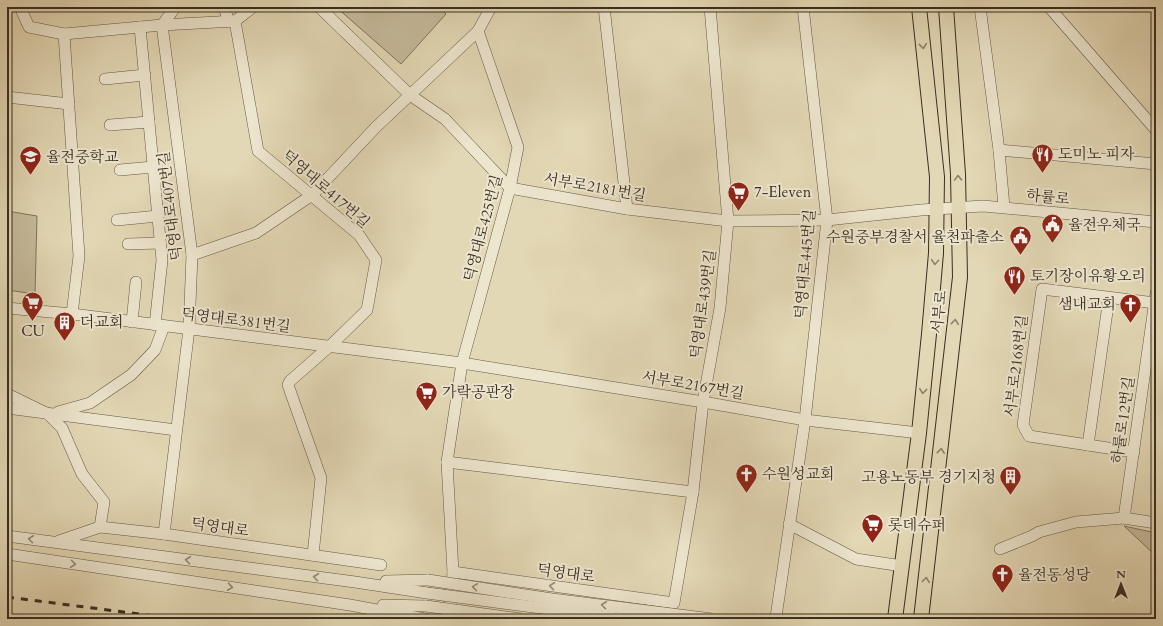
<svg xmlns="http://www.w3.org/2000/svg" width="1163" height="626" font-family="Cardo,'Noto Serif KR',serif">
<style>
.green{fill:#c6bb9c;stroke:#80745f}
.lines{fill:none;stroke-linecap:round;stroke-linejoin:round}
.minor-casing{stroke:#645847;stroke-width:12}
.major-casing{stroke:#392e22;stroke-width:16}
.minor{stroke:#ede6cf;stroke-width:11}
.major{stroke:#e3d8b5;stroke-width:14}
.rail{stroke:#392e22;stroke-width:3;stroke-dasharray:7 7;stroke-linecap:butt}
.minor-bridge-casing{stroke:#645847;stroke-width:12;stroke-linecap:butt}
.minor-bridge{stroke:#ede6cf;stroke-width:11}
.oneway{stroke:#8e836c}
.oneway2{stroke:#938a78}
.labels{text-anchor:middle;stroke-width:4;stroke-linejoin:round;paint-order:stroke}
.poi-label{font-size:15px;fill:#392e22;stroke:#ede6cf;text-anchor:start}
.street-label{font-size:15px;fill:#392e22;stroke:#ede6cf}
</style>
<rect width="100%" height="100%" fill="#e3d8b5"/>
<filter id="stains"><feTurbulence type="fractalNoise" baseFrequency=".005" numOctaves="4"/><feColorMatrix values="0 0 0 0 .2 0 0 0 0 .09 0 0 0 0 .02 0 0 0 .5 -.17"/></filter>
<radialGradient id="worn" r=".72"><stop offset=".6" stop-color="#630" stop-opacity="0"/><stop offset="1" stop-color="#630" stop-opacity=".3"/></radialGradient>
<!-- green -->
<g class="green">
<path d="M336 7H439L446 14 401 64Z"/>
<path d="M7 211 37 216 35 294 7 290Z"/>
<path d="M1124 526 1156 533V556Z"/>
</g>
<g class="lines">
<defs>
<g id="minor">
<path d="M20 7 29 27 64 34 162 25 235 21"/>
<path d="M224 7 229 22"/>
<path d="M253 7 235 21 258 151 359 235 376 260 367 310 330 346 290 381 288 385 321 478 313 555"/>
<path d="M319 7 410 95 445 119 510 188 627 209 728 221 827 220 921 210 983 206 1156 222"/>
<path d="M604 7 627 209"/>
<path d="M980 7 999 150 1004 207"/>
<path d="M1049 7 1156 130"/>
<path d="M140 27 162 260 155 325"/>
<path d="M64 34 79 256 72 314"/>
<path d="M105 79 145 75"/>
<path d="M7 97 69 104"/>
<path d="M110 125 149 122"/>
<path d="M999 150 1156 164"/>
<path d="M120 170 153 167"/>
<path d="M117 220 158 216"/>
<path d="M128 244 160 243"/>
<path d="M192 255 256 233 312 195 376 127 478 31"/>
<path d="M7 308 72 314 462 363 703 402 805 420 919 433"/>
<path d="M132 322 136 282"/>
<path d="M7 394 48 414 62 428 82 474 104 502 100 527"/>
<path d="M7 408 176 430"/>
<path d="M58 412 90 403 131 375 155 350 164 326"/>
<path d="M1088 445 1109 298"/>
<path d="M1134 452 1029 436 1023 425 1042 289 1155 303"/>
<path d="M447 462 693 492"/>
<path d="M1124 518 1156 293"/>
<path d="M789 524 856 559 902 566"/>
<path d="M164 534 189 329 192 255 162 25 174 9 172 7"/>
<path d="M7 536 355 582 427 593"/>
<path d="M59 541 100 527 164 534 381 565"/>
<path d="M1000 549 1032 536 1039 532 1076 522 1124 518 1156 523"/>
<path d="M7 554 350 605 425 619"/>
<path d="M453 572 674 603 693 492 703 402 720 308 728 221 710 7"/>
<path d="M386 581 428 580"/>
<path d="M383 605 426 606"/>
<path d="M776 617 805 420 827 220 803 7"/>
<path d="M449 619 453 572 447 462 462 363 510 188 518 147 478 31 491 7"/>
</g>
<g id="major">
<path d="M895 619 919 433 929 334 936 253 937 177 919 7"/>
<path d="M921 619 960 277 958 174 946 7"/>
</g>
</defs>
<!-- minor casing -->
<use href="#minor" class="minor-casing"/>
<!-- major casing -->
<use href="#major" class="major-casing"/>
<!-- minor -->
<use href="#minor" class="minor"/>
<!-- major -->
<use href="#major" class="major"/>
<!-- rail -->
<g class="rail">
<path d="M7 597 178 619"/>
<path d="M7 615 34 619"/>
</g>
<defs>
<g id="minor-bridge">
<path d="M428 580 552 599 712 619"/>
<path d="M427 593 625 619"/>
<path d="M426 606 521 619"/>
</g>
</defs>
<!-- minor-bridge casing -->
<use href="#minor-bridge" class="minor-bridge-casing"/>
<!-- minor-bridge -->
<use href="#minor-bridge" class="minor-bridge"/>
</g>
<!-- one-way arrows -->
<defs><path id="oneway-chevron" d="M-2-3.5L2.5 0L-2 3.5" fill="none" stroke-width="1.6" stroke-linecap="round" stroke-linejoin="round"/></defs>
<g class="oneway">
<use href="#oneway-chevron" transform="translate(923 46) rotate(84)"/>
<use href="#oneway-chevron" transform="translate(958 178) rotate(-92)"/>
<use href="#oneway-chevron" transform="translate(935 262) rotate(95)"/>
<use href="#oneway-chevron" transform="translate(955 322) rotate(-84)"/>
<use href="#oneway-chevron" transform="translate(923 391) rotate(96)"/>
<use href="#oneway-chevron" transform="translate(941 451) rotate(-84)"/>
<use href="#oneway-chevron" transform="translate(926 580) rotate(-83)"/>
</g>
<g class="oneway2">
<use href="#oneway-chevron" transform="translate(31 539) rotate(-173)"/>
<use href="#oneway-chevron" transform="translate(188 560) rotate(-173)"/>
<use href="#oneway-chevron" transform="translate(73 564) rotate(8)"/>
<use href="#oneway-chevron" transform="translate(316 577) rotate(-173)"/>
<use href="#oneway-chevron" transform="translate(552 586) rotate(-172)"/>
<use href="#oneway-chevron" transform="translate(230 587) rotate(8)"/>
<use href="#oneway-chevron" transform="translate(475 587) rotate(-172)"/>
<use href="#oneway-chevron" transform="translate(604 605) rotate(-173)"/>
</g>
<!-- icons -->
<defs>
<symbol id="restaurant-pin" viewBox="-11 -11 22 30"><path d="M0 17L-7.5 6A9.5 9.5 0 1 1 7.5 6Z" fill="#8f2418" stroke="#ede6cf"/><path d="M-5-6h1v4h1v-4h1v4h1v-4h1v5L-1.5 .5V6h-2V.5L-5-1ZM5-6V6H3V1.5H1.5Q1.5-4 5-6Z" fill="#fff"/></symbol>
<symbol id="school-pin" viewBox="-11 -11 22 30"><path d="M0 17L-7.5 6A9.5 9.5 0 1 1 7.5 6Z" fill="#8f2418" stroke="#ede6cf"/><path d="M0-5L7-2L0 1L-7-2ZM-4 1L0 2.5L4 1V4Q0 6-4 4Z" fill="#fff"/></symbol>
<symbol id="supermarket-pin" viewBox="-11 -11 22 30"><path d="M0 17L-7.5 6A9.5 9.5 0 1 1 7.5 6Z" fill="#8f2418" stroke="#ede6cf"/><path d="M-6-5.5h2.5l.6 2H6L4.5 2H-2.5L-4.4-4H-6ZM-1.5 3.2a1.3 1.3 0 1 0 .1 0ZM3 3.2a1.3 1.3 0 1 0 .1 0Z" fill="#fff"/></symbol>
<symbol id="civic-pin" viewBox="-11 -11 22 30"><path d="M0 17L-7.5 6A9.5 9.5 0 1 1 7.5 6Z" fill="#8f2418" stroke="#ede6cf"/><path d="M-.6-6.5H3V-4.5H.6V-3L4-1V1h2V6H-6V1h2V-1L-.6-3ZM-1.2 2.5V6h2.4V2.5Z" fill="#fff"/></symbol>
<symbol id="church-pin" viewBox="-11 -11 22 30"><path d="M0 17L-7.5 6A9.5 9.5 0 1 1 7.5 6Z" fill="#8f2418" stroke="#ede6cf"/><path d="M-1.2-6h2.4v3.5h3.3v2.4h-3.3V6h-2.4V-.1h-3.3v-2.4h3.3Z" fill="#fff"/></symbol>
<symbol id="building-pin" viewBox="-11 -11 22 30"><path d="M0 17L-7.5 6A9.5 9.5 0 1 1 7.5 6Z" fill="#8f2418" stroke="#ede6cf"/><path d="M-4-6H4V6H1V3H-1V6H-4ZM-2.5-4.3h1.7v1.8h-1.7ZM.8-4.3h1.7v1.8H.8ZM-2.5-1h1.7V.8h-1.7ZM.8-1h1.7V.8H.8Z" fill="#fff"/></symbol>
</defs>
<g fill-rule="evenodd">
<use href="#restaurant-pin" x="1030" y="142" width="25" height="34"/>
<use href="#school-pin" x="18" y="144" width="25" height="34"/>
<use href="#supermarket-pin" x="726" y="180" width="25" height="34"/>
<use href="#civic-pin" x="1040" y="212" width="25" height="34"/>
<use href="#civic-pin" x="1008" y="224" width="25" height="34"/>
<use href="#restaurant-pin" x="1002" y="264" width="25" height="34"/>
<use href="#supermarket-pin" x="20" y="290" width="25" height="34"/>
<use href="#church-pin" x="1118" y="292" width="25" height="34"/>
<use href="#building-pin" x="52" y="310" width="25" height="34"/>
<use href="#supermarket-pin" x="414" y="380" width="25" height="34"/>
<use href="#church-pin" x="734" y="462" width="25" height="34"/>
<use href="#building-pin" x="998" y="464" width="25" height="34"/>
<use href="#supermarket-pin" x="860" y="512" width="25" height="34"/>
<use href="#church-pin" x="990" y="562" width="25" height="34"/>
</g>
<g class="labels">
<!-- poi labels -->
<g class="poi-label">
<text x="1058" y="159">도미노 피자</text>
<text x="46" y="162">율전중학교</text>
<text x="754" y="197">7-Eleven</text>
<text x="1068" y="230">율전우체국</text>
<text x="1004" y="242" text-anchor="end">수원중부경찰서 율천파출소</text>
<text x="1030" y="281">토기장이유황오리</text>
<text x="1116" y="309" text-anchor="end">샘내교회</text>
<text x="80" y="327">더교회</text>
<text x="33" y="336" text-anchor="middle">CU</text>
<text x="442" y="397">가락공판장</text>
<text x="762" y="479">수원성교회</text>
<text x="996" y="482" text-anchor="end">고용노동부 경기지청</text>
<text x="888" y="530">롯데슈퍼</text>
<text x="1018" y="580">율전동성당</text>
</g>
<!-- street labels -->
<g class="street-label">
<text transform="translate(595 187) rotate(10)" y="5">서부로2181번길</text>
<text transform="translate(326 189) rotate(41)" y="5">덕영대로417번길</text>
<text transform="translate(1048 197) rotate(6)" y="5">하률로</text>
<text transform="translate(170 206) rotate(-97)" y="5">덕영대로407번길</text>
<text transform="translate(483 228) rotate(-75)" y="5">덕영대로425번길</text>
<text transform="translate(805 264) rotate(-85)" y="5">덕영대로445번길</text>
<text transform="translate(703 304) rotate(-82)" y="5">덕영대로439번길</text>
<text transform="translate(939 312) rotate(-84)" y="5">서부로</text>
<text transform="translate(236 320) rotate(7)" y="5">덕영대로381번길</text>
<text transform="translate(1016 366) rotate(-83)" y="5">서부로2168번길</text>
<text transform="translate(693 385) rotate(10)" y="5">서부로2167번길</text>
<text transform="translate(1123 420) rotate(-82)" y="5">하률로12번길</text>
<text transform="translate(220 527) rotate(8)" y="5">덕영대로</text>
<text transform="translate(566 573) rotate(8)" y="5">덕영대로</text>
</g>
</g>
<!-- margin -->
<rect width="1163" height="626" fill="none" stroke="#e3d8b5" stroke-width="24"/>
<rect x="8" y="8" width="1147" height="610" fill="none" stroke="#392e22" stroke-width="2"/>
<rect x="12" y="12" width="1139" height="602" fill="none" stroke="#392e22"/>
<!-- north arrow -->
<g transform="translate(1121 584)" stroke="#ede6cf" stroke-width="3" paint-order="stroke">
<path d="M0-3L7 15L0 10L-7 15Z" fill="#392e22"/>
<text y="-6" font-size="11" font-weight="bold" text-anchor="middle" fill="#392e22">N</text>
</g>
<rect width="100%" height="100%" filter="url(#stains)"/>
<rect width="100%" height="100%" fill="url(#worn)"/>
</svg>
